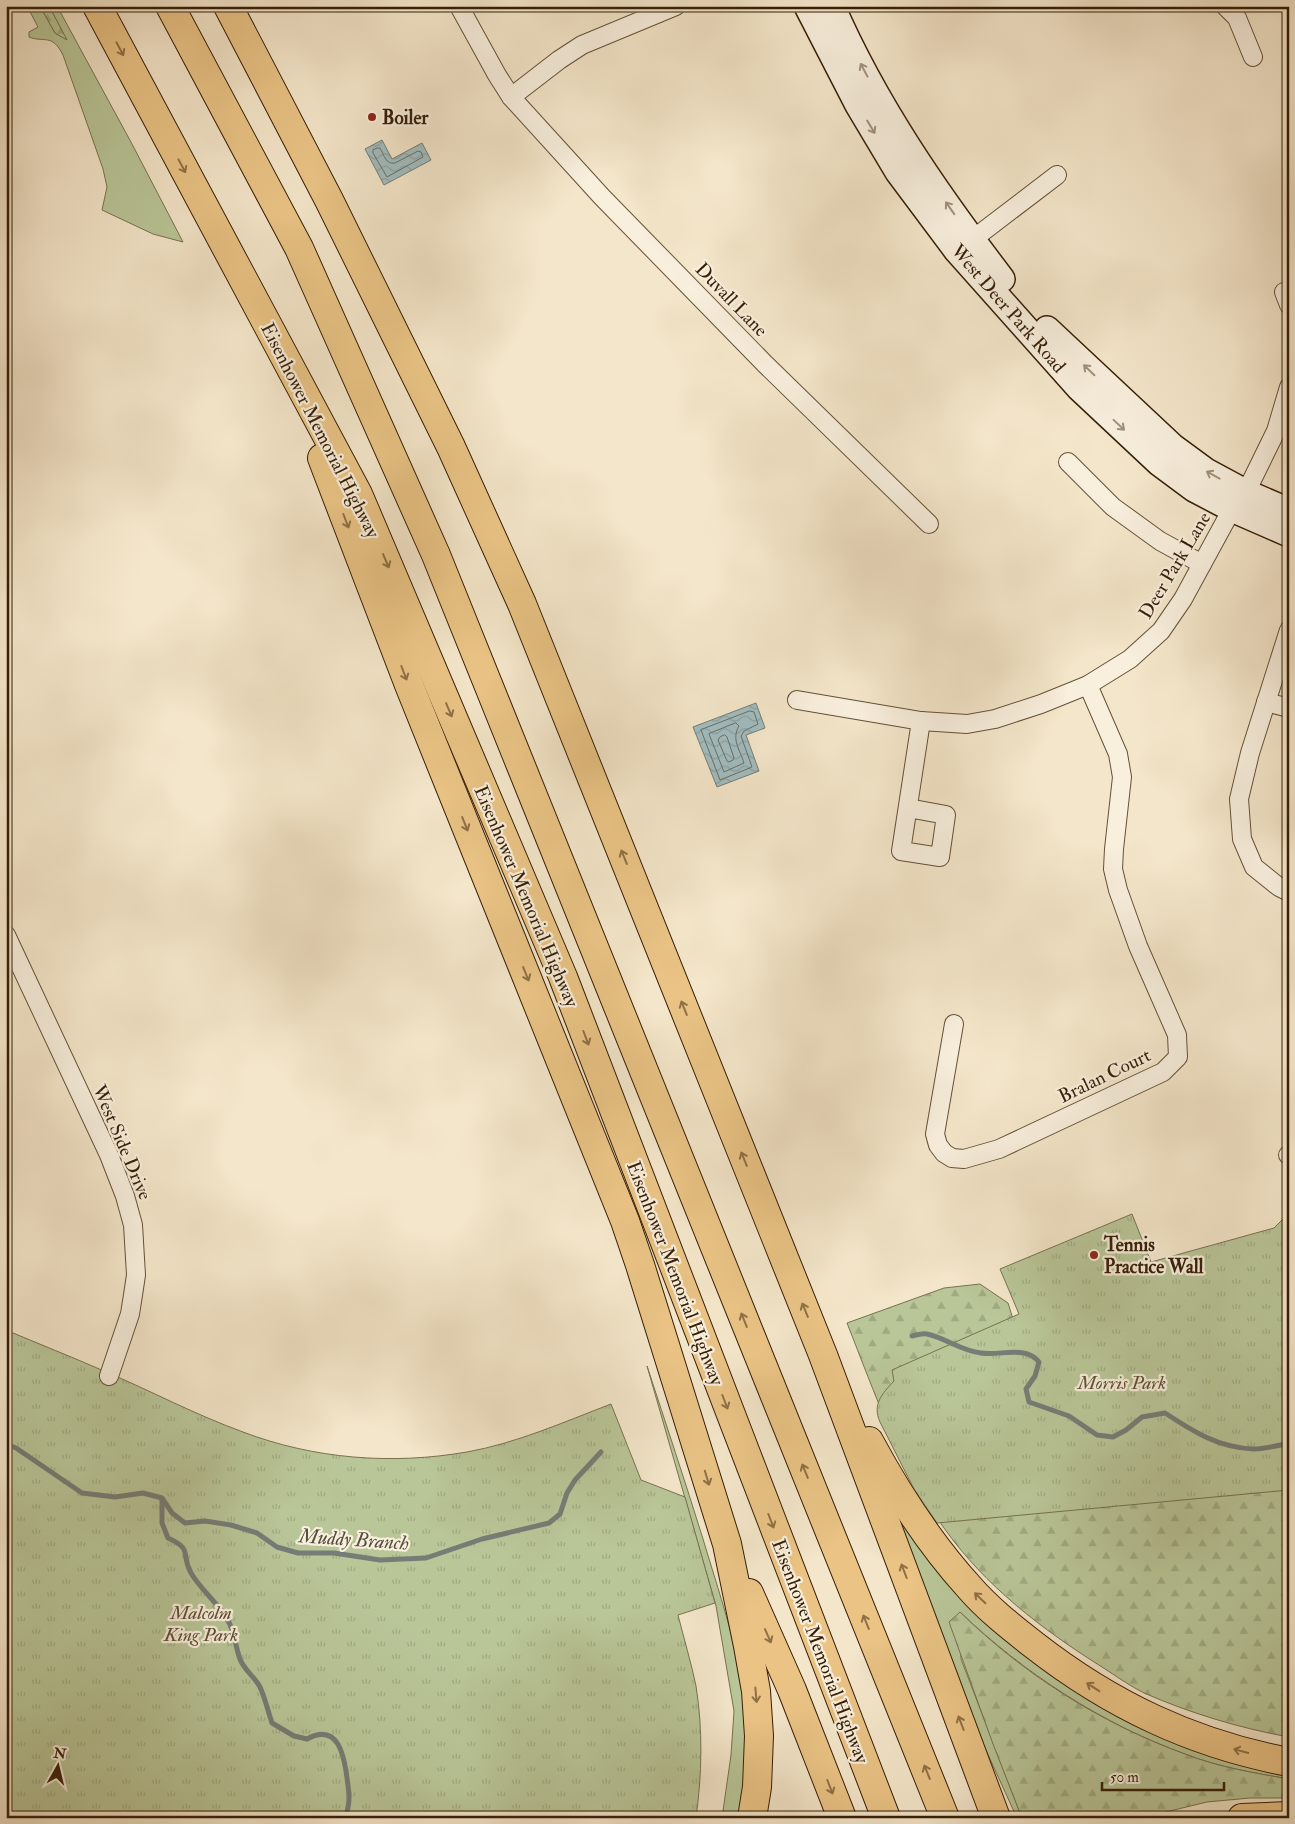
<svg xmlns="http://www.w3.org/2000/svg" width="1295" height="1824" font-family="'IM FELL Double Pica',serif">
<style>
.grass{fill:#b9c698;stroke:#77724f}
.forest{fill:url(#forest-firs);stroke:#77724f}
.park{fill:url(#park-tufts);stroke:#77724f}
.water{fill:url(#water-waves);stroke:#767d76}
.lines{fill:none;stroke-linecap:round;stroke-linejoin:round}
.shore{stroke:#6b6e64;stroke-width:1}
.stream{stroke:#767d76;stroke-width:5}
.street-casing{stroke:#655037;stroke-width:20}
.secondary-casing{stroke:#351e06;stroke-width:28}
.highway-casing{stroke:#351e06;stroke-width:30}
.street{stroke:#f8efdd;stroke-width:18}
.secondary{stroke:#f8efdd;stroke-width:25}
.highway{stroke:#eac385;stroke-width:28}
.oneway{stroke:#907046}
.oneway2{stroke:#a0917c}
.poi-dot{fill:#8f2418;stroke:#f8efdd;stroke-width:2}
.labels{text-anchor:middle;stroke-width:4.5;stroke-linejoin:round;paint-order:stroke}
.poi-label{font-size:19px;font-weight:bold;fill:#351e06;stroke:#f8efdd;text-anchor:start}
.street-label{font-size:19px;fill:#351e06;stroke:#f8efdd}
.park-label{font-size:19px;font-style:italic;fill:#5d5032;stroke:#f8efdd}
.water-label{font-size:20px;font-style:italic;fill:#554e3e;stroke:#f8efdd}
</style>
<defs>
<pattern id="forest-firs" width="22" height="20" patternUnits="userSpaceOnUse" patternTransform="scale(1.25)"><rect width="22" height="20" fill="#b9c698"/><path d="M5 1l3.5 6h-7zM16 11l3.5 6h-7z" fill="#a0aa82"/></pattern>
<pattern id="park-tufts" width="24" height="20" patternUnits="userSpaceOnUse" patternTransform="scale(1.25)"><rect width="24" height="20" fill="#b9c698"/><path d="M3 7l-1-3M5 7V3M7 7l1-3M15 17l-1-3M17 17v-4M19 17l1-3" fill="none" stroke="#a0aa82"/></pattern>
<pattern id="water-waves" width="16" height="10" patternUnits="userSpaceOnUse" patternTransform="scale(1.25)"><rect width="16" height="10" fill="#a1bdc1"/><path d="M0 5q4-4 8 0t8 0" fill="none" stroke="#8ba2a4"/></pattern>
</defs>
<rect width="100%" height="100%" fill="#f4e6ca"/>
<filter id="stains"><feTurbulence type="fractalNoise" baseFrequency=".004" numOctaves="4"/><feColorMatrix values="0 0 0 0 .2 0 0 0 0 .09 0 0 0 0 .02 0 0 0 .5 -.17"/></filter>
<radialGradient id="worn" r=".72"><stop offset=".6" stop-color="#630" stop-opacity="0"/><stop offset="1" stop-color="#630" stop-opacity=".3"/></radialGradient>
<!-- grass -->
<g class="grass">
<path d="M27 6H40L55 33 66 39 49 6H57L132 144 183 242 153 234 102 210 107 187 103 169 63 55C52 33 44 43 29 37V32L38 27Z"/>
<path d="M647 1366C666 1424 685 1481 703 1539 722 1603 746 1668 746 1735 746 1763 744 1790 739 1818H722L731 1755 734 1711 716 1606Z"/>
<path d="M898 1513 999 1633 1049 1674 1110 1712 1178 1744 1220 1759 1289 1775V1779C1254 1773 1218 1767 1185 1754 1102 1724 1024 1673 960 1612L961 1659 1022 1818H1017L979 1735 895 1515Z"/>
</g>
<!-- forest -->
<g class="forest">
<path d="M40 6H49L67 40 55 33Z"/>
<path d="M980 1284 1008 1303 1018 1335 1289 1397V1737C1239 1728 1190 1713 1144 1693 1130 1686 1116 1676 1102 1667 1043 1630 985 1586 944 1528 900 1466 875 1394 847 1323L944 1288Z"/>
<path d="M960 1612C1023 1674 1102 1724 1185 1754 1218 1767 1254 1773 1289 1779V1798H1250L1207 1802 1141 1818H1022L993 1744 949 1622Z"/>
</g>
<!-- park -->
<g class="park">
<path d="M1289 1213V1490L937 1523 914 1489 880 1422C872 1404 882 1394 894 1381L892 1370 1019 1314 1000 1269 1132 1214 1151 1262 1274 1228Z"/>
<path d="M6 1330C39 1344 72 1357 104 1371 151 1391 196 1415 243 1432 314 1459 392 1465 467 1452 517 1443 564 1422 611 1404L641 1480 685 1497 715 1603 678 1615C684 1639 691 1662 696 1686 703 1730 702 1774 696 1818H6Z"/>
</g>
<!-- water -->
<g class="water">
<path d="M382 140 392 159 422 143 431 160 384 185 365 149Z"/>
<path d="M756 703 765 728 746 735 759 771 717 787 693 727Z"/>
</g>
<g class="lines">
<!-- shore -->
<g class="shore">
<path d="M378 148H380C384 155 386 165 395 163L418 151 421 152 423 157 387 177 373 153V150Z"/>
<path d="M750 711 754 712 758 724 744 731 741 736 752 767 720 780 701 730Z"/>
<path d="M736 723 739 726C731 739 740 750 744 763L724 772 709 734Z"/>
<path d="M725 735 727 737 734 758 733 760 729 762 727 761 718 740 720 737Z"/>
</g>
<!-- stream -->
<g class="stream">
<path d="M912 1336C916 1335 922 1333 927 1334 946 1338 961 1351 981 1353 1001 1356 1025 1345 1039 1362L1035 1376 1026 1389 1029 1402 1069 1416 1097 1435 1113 1437 1126 1430 1142 1417 1165 1413C1194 1432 1219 1448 1254 1449 1265 1449 1277 1445 1289 1444"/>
<path d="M6 1444 16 1448 82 1493 115 1497 143 1493 162 1498 172 1513 185 1523 205 1521 231 1525 257 1533 277 1547 298 1553H334L380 1560 426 1558 482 1539 549 1523 560 1514 567 1493 575 1480 601 1452"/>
<path d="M162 1499V1523L168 1538C194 1550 180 1553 191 1573 201 1590 217 1602 227 1619 235 1631 235 1646 240 1659 244 1670 254 1676 260 1687 265 1698 268 1711 272 1723L294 1736 307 1739C338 1722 344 1755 347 1778 348 1785 349 1792 349 1798 349 1805 347 1811 346 1818"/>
</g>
<defs>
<g id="street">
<path d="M459 6 497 75 511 97 602 197 765 364 929 524"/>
<path d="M1225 6 1237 18 1253 57"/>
<path d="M511 97 559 60 582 45 676 6"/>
<path d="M964 246 1057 175"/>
<path d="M1284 292 1289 305"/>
<path d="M1068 462 1113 507 1160 541 1202 564"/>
<path d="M1289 630 1250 753 1239 799 1242 839 1254 867 1279 887 1289 892"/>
<path d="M797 700 921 721 967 724 995 719 1041 704 1088 685 1130 659 1161 631 1183 599 1226 520 1252 480 1276 431 1289 387"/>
<path d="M1266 702 1289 708"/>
<path d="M908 808 946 815 940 857 901 851 921 721"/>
<path d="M6 935 109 1155 125 1196 133 1225 136 1275 133 1295 130 1314 109 1376"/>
<path d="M954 1024 935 1134 938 1145 944 1153 952 1158 964 1159 999 1149 1163 1072 1178 1057 1177 1035 1138 946 1118 890 1113 869 1114 849 1122 777 1118 754 1088 685"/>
<path d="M1288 1155H1289"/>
</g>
<g id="secondary">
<path d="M807 6 858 105 898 172 957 251 1079 388 1159 463 1194 489 1234 510 1289 534"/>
<path d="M832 6C875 105 937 194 1002 279"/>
<path d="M1047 329 1172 446 1206 471 1245 492 1289 511"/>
</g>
<g id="highway">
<path d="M97 6 358 494 563 977 886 1818"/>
<path d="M170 6 299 248 436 555 945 1818"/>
<path d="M228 6 329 200 451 447 522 604 823 1355 996 1818"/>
<path d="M322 458 409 685 625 1221 640 1265 727 1544 748 1646 756 1691 759 1736 757 1787 752 1818"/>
<path d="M869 1441C897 1493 929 1543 969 1587 988 1609 1011 1627 1034 1645 1111 1705 1193 1744 1289 1762"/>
<path d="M749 1593 792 1690 842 1818"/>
<path d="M1242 1818 1289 1816"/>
</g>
</defs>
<!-- street casing -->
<use href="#street" class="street-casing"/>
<!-- secondary casing -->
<use href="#secondary" class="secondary-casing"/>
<!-- highway casing -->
<use href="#highway" class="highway-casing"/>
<!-- street -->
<use href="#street" class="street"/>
<!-- secondary -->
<use href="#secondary" class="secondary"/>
<!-- highway -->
<use href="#highway" class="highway"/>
</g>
<!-- one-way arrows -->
<defs><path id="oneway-shaft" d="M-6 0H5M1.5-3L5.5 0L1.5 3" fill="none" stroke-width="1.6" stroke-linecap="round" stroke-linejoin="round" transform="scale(1.25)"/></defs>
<g class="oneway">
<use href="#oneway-shaft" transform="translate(120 49) rotate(62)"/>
<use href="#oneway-shaft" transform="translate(182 166) rotate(62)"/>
<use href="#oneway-shaft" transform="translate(346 521) rotate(69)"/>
<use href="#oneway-shaft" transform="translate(386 561) rotate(67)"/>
<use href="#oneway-shaft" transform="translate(404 673) rotate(69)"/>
<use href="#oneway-shaft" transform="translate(449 710) rotate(67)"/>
<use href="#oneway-shaft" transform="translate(465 824) rotate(68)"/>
<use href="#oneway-shaft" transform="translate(624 857) rotate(-112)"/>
<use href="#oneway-shaft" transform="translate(526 974) rotate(68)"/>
<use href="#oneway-shaft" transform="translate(684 1008) rotate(-112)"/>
<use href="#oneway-shaft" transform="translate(586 1038) rotate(69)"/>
<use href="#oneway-shaft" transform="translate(744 1159) rotate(-112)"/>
<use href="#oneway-shaft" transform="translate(805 1310) rotate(-112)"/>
<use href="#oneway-shaft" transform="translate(744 1320) rotate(-112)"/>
<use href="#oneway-shaft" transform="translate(725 1402) rotate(69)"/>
<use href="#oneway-shaft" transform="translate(805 1471) rotate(-112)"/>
<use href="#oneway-shaft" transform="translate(707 1478) rotate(73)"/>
<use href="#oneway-shaft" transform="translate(771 1521) rotate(69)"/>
<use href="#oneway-shaft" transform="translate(904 1571) rotate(-111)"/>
<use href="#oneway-shaft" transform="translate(980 1598) rotate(-136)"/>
<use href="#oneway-shaft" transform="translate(866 1622) rotate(-112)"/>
<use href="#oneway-shaft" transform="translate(768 1636) rotate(66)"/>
<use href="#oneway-shaft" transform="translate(1093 1687) rotate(-147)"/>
<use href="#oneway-shaft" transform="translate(756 1695) rotate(85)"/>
<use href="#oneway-shaft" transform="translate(961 1723) rotate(-111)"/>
<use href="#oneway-shaft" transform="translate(1241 1751) rotate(-165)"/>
<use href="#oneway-shaft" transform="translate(927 1772) rotate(-112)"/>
<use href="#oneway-shaft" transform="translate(830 1787) rotate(69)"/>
</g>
<g class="oneway2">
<use href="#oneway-shaft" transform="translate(864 70) rotate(-118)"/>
<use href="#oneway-shaft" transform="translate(871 127) rotate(59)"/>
<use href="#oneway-shaft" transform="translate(950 208) rotate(-125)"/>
<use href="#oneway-shaft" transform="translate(1089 370) rotate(-136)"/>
<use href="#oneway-shaft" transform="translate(1119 425) rotate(43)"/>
<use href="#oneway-shaft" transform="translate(1213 475) rotate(-151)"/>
</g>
<!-- markers -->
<g class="poi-dot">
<circle cx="372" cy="117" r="5"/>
<circle cx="1094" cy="1255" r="5"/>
</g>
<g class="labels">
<!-- poi labels -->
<g class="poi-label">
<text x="382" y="124">Boiler</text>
<text x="1104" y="1251">Tennis<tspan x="1104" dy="22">Practice Wall</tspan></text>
</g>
<!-- street labels -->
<g class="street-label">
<text transform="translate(732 299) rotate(46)" y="7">Duvall Lane</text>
<text transform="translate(1009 308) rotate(49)" y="7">West Deer Park Road</text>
<text transform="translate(321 430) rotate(63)" y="7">Eisenhower Memorial Highway</text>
<text transform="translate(1174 565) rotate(-59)" y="7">Deer Park Lane</text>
<text transform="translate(527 896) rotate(67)" y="7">Eisenhower Memorial Highway</text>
<text transform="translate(1104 1075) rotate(-26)" y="7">Bralan Court</text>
<text transform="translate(123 1142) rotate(67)" y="7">West Side Drive</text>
<text transform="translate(676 1273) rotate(69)" y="7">Eisenhower Memorial Highway</text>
<text transform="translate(821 1651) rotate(69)" y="7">Eisenhower Memorial Highway</text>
</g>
<!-- park labels -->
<g class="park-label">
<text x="1122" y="1389">Morris Park</text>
<text x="201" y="1619">Malcolm<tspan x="201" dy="22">King Park</tspan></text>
</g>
<!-- water labels -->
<g class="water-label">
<text transform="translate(354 1539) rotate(4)" y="7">Muddy Branch</text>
</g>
</g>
<!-- margin -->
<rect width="1295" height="1824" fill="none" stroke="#f4e6ca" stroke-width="25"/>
<rect x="8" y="8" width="1280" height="1809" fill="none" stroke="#351e06" stroke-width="2.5"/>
<rect x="12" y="12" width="1270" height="1799" fill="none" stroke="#351e06"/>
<!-- north arrow -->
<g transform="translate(58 1766) rotate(8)" stroke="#f8efdd" stroke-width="4" paint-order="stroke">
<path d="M0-4L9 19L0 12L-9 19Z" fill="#351e06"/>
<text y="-8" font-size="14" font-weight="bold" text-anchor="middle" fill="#351e06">N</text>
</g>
<!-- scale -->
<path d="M1102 1782v8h122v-8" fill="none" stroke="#351e06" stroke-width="2.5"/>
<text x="1110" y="1782" font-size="15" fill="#351e06" stroke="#f8efdd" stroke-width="4" paint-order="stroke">50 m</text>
<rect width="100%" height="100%" filter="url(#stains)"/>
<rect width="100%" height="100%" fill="url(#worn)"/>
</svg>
